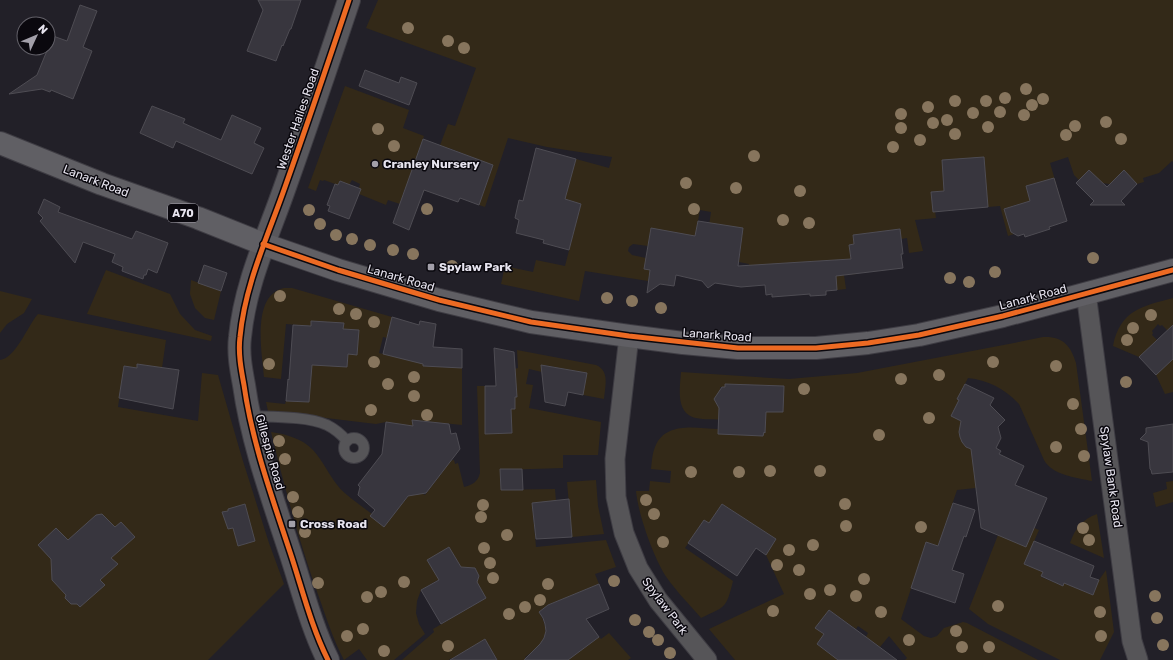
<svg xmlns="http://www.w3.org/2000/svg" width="1173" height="660" font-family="Rubik,sans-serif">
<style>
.green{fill:#332918}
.building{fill:#38363e;stroke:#4e4c53}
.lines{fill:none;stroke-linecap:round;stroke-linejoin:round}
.lane-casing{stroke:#3e3c43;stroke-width:12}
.street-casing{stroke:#3e3c43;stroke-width:21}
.secondary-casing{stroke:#3e3c43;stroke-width:24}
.primary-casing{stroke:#3e3c43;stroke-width:24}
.lane{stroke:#565558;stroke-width:10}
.street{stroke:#565558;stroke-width:19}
.secondary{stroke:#58575c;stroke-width:22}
.primary{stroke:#605f64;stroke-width:22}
.cycleway-casing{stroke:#0a080e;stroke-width:8}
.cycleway{stroke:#ed6a23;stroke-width:5}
.tree{fill:#87755d}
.poi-dot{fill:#a29fa9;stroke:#0a080e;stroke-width:1.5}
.labels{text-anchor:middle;stroke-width:3;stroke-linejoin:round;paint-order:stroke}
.shield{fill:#0a080e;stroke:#a5a2ac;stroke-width:1}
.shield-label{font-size:11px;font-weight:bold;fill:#e7e4ef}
.street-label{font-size:12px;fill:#e7e4ef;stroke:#0a080e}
.poi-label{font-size:12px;font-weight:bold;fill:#e7e4ef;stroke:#0a080e;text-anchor:start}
</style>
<rect width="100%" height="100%" fill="#222028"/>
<!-- green -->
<g class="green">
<path d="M378 0H1173V162L1172 161 1159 173 1143 178 1144 182 1137 184 1124 170 1110 184 1079 180 1074 175 1068 157 1050 163 1062 204 1033 184 1026 186 1030 201 1012 206 1010 219 1008 223 1011 232 1014 234 1008 236 1000 206 988 207 984 157 942 160 944 191 931 192 933 211H935L936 218 915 220 923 251 909 253 907 238 901 239 900 229 853 235 857 274 844 275 846 289 837 290 834 260 749 266V264L739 262 743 228 729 226 726 242 707 239 711 212 700 210 691 259 679 233 651 229 648 246 633 244 629 247 628 251 632 255 646 258 650 270 648 281 585 271 579 301 501 284 505 266 533 272 536 260 565 266 581 204 565 199 576 159 609 168 612 157 547 147 508 138 485 207 479 205 492 169 472 162 474 158 449 148 432 193 424 190 422 194 405 188 400 204 388 200 386 205 359 194 361 189 359 188 360 184 352 180 349 185 340 181 338 185 324 180 323 181 320 180 316 191 308 188 345 86 409 110 403 128 424 136 413 166 430 172 448 124 455 126 476 68 366 28Z"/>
<path d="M106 270 170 294 180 314 195 330 212 336 211 341 87 314Z"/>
<path d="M191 280 221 291 214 320 205 318 195 308 190 294Z"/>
<path d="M284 288H292L392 317 387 338 383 337 379 353 411 361 416 340 425 341 423 366 462 368V425L412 420 416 436 439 463 454 460 455 464 458 463 464 487C472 485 478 482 480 473L477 386H485V433H512L511 409 514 369 518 368 517 350 596 365C610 371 605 386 604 399L583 395 587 373 544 365 542 372 529 369 526 384 533 385 529 408 601 422 598 455H563V468L500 470 501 490 555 489 556 501 532 503 536 547 606 540 616 567 595 574 599 584 548 605 539 612C552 634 544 643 525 657L528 660H495L497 659 485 639 452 660 451 658 449 660H402L434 632 433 629 486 598 478 585 473 588 479 576 475 568 464 571 427 560 435 573 441 578 421 590 417 601 416 613 419 624 425 634 394 660H367L359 649 344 660C334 641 327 620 320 600 300 545 285 489 271 432 286 434 303 439 313 450 323 461 329 475 338 486 345 495 363 507 372 514L371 516 384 527 410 494 412 495H415L419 492 425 495 444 470 405 425 386 422 376 424 268 411 266 402 285 404 286 401 309 402 310 381 290 363 347 367 348 354H357L359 330 343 329 344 323 311 321V326L286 324 281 379 264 377C262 353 251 295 284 288Z"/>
<path d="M0 291 32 299 24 313 7 324 0 333Z"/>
<path d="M1173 298V336L1162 325 1160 326 1158 324 1152 331 1153 333 1152 335 1157 340 1139 357 1113 346C1120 310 1143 306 1173 298Z"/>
<path d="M38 314 166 340 162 368H137L124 366 118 407 198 421 202 373 218 375 242 458 269 543 284 584 208 660H0V360C16 358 28 325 38 314Z"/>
<path d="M1043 337C1063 336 1071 346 1076 363L1092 481C1077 478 1052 475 1044 460L1019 404C1005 389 988 380 968 378L957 399 959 400 951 416 962 422 965 446 988 458 1003 485 957 490 938 546 926 543 901 619 924 636 931 638 937 636 944 628 963 622 967 623 1038 660H905L907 658 889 636 880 647 866 637 868 633 858 626 856 629 829 610 816 628 824 634 817 644 838 660H735L709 629 784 594 766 555 776 539 722 504 709 523 704 520 685 548 733 581C726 609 726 606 701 618 690 605 677 592 667 578 654 559 638 514 636 491H649L650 481 670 483 671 471 651 469C652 462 652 454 655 447 665 421 696 428 718 429L719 434 763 436 764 432H765L766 412H783L784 386 725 384V387H720V395L716 396 715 399 718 404 724 420C715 419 704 420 696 418 675 413 680 388 681 372L771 378 789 379 857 373 1014 343Z"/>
<path d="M1173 359V392L1165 394 1156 375Z"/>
<path d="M596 480 598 506 604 534 572 537 567 482Z"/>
<path d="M1173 481V502L1156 507 1153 493 1167 489 1166 482Z"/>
<path d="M1097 514 1104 558 1070 543C1075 528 1083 519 1097 514Z"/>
<path d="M1018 521 1039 530 1024 564 1043 572 1041 577 1063 586 1064 583 1093 595 1099 580 1106 570 1114 632 1100 660H1060L988 624 969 609 998 535Z"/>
<path d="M609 633 631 658 628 660H568L599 637 601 639Z"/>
</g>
<!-- building -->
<g class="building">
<path d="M258 0H301L291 29H290L283 46 282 45 276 61 247 51 263 10Z"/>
<path d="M80 5 97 11 83 47 92 51 73 99 51 90 50 92 42 89 9 94 37 75 53 36 67 41Z"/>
<path d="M365 70 399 83 401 77 417 83 409 105 359 86Z"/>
<path d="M152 106 185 119 183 123 221 140 232 115 261 128 254 143 264 148 252 174 176 141 173 148 140 133Z"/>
<path d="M423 139 493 165 479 205 460 198 458 202 424 190 409 230 393 223Z"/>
<path d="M536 148 576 159 565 199 581 204 569 250 543 243 544 240 516 233 519 220 515 218 519 200 523 201Z"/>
<path d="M984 157 988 207 933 212 931 192 944 191 942 160Z"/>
<path d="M1089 170 1107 187 1124 170 1137 184 1121 201 1125 205H1090L1094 201 1076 183Z"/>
<path d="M1054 178 1067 221 1049 227 1050 229 1025 237 1024 234 1018 236 1011 232 1004 209 1030 201 1026 186Z"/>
<path d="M340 181 361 189 349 219 328 211 330 206 327 205 335 184 338 185Z"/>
<path d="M44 199 60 207 58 212 132 239 136 231 168 243 157 273 148 269 146 275H144L143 279 122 271 123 267 112 262 115 254 83 242 75 263 40 221 43 218 38 213Z"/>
<path d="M698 221 743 228 738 266 851 259 849 245 854 244 853 235 900 229 903 254H901L903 268 836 276 837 290 826 291V295L810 296V294L772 297V294L766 295 765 285 741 287 715 283 708 288 702 281 676 275 674 286 660 284 647 293 650 270 644 269 651 228 695 236Z"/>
<path d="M204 265 227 273 221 291 198 283Z"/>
<path d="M392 317 419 325 420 321 436 324 433 347 462 349V368L423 366V364L383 354Z"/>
<path d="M311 321 344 323 343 329 359 330 357 355 348 354 347 367 312 365 309 402 286 401 288 379 289 380 293 325 311 326Z"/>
<path d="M1173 325V359L1156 375 1139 357Z"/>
<path d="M494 348 514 352 517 397H515V409H511L512 433 485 434V386H496Z"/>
<path d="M137 364 179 370 173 409 119 398 124 366 137 368Z"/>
<path d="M541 365 587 373 583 395 568 392 565 406 545 402Z"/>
<path d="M725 384 784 386 783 412H766L765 433 764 432 763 436 718 434 719 408 714 399 722 387H725Z"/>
<path d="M965 384 994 398 990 405 1005 420 998 427 1001 438 996 448 1001 451 999 454 1024 466 1015 485 1047 498 1026 547 981 528 971 449 966 447 962 442 960 437 959 432 961 421 951 416 959 400 957 399Z"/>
<path d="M412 420 449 424 451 434 456 433 460 449 426 493 408 496 384 527 370 516 375 510 358 495 360 487 358 485 382 454 386 422 413 426Z"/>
<path d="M1173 424V472L1152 474 1151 470 1150 469 1148 442 1140 439 1146 433V428Z"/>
<path d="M500 469H522L523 490H501Z"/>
<path d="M569 499 572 537 536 539 532 503Z"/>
<path d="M953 503 975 510 966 537 964 536 952 570 964 574 955 603 911 588 926 542 938 546Z"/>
<path d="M245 504 255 541 238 546 233 528 228 529 222 512 228 511V509Z"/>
<path d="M722 504 776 539 766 555 756 548 737 576 688 543 704 520 709 523Z"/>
<path d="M102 514 115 527 121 522 135 537 111 558 118 564 100 580 105 585 80 607 77 604H71L65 598 66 595 52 580 51 559 38 545 56 528 68 540 96 515Z"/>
<path d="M1034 541 1094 566 1090 577 1099 580 1093 595 1064 583 1063 586 1041 576 1043 572 1024 564Z"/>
<path d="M449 547 461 567 475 568 479 576 477 582 486 598 441 624 421 590 439 580 427 560Z"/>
<path d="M599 584 609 609 586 619 599 637 568 660H524L540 644 544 638 546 631 545 624 543 618 539 612 548 605Z"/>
<path d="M829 610 866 637 897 660H838L817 644 824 634 815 628Z"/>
<path d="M485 639 497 660H450Z"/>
</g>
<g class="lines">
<defs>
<g id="lane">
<path d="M249 416C272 417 307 416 327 425 335 429 341 434 347 441"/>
<circle cx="354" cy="448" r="10"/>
</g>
<g id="street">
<path d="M1086 293 1132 641 1138 660"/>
<path d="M629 336 615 459 616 497 624 533 638 568 658 600 707 660"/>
</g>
<path id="secondary" d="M328 660C311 626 302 588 290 552 272 497 252 442 244 385 241 369 238 353 240 337 245 284 268 236 285 187 307 125 328 63 349 0"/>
<path id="primary" d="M0 143 102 184 198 218 263 244 338 270 439 300 531 322 629 336 683 343 738 348H816L868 343 919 335 1003 316 1173 270"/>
</defs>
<!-- lane casing -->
<use href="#lane" class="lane-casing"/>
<!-- street casing -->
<use href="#street" class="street-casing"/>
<!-- secondary casing -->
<use href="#secondary" class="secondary-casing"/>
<!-- primary casing -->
<use href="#primary" class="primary-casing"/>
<!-- lane -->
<use href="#lane" class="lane"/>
<!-- street -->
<use href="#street" class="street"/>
<!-- secondary -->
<use href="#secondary" class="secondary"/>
<!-- primary -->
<use href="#primary" class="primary"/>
<defs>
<g id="cycleway">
<path d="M263 244 338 270 439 300 531 322 629 336 738 348H816L868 343 919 335 1003 316 1173 270"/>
<path d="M328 660C311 626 302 588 290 552 272 497 252 442 244 385 241 369 238 353 240 337 245 284 268 236 285 187 307 125 328 63 349 0"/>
</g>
</defs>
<!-- cycleway casing -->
<use href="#cycleway" class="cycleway-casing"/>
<!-- cycleway -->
<use href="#cycleway" class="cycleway"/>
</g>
<!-- trees -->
<g class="tree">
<circle cx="408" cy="28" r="6"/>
<circle cx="448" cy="41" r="6"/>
<circle cx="464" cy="48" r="6"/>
<circle cx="1026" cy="89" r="6"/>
<circle cx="1005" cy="98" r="6"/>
<circle cx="1043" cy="99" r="6"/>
<circle cx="955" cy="101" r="6"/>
<circle cx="986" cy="101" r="6"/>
<circle cx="1032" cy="105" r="6"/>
<circle cx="928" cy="107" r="6"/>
<circle cx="1000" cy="112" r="6"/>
<circle cx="973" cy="113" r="6"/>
<circle cx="901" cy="114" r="6"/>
<circle cx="1024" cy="115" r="6"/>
<circle cx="947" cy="120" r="6"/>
<circle cx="1106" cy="122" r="6"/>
<circle cx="933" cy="123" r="6"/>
<circle cx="1075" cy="126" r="6"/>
<circle cx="988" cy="127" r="6"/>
<circle cx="901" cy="128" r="6"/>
<circle cx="378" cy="129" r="6"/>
<circle cx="955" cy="134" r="6"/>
<circle cx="1066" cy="135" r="6"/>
<circle cx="1121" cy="139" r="6"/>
<circle cx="920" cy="140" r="6"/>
<circle cx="394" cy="146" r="6"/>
<circle cx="893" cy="147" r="6"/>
<circle cx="754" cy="156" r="6"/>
<circle cx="686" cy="183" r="6"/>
<circle cx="736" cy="188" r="6"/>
<circle cx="800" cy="191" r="6"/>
<circle cx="427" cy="209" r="6"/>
<circle cx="694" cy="209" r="6"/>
<circle cx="309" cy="210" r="6"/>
<circle cx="783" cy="220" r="6"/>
<circle cx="809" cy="223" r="6"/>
<circle cx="320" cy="224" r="6"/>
<circle cx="336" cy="235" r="6"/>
<circle cx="352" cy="239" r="6"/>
<circle cx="370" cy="245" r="6"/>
<circle cx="393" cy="250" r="6"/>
<circle cx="413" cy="254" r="6"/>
<circle cx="1093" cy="258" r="6"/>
<circle cx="452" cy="266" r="6"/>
<circle cx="995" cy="272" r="6"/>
<circle cx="950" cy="278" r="6"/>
<circle cx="969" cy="282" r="6"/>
<circle cx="280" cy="296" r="6"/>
<circle cx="607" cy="298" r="6"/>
<circle cx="632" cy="301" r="6"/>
<circle cx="661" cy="308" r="6"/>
<circle cx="339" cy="309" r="6"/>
<circle cx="356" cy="314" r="6"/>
<circle cx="1151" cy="315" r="6"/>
<circle cx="374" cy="322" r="6"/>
<circle cx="1133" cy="328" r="6"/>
<circle cx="1127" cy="340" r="6"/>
<circle cx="374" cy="362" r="6"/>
<circle cx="993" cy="362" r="6"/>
<circle cx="269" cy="364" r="6"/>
<circle cx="1056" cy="366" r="6"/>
<circle cx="939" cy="375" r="6"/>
<circle cx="414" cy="377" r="6"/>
<circle cx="901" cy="379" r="6"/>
<circle cx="1126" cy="382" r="6"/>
<circle cx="388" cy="384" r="6"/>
<circle cx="804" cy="389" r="6"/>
<circle cx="414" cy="396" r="6"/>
<circle cx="1073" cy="404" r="6"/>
<circle cx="371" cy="410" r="6"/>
<circle cx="427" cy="415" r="6"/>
<circle cx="929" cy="418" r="6"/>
<circle cx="1081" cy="429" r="6"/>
<circle cx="879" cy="435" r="6"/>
<circle cx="279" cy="441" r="6"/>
<circle cx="1056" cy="447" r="6"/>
<circle cx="1084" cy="456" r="6"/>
<circle cx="285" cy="459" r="6"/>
<circle cx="770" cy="471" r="6"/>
<circle cx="820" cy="471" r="6"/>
<circle cx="691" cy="472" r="6"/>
<circle cx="739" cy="472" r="6"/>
<circle cx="293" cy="497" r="6"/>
<circle cx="646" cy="500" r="6"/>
<circle cx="845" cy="504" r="6"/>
<circle cx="483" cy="505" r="6"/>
<circle cx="298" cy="512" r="6"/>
<circle cx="654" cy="514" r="6"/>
<circle cx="481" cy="517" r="6"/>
<circle cx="846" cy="526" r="6"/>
<circle cx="921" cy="527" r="6"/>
<circle cx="1083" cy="528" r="6"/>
<circle cx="305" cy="532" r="6"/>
<circle cx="507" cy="535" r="6"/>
<circle cx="1089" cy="540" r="6"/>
<circle cx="663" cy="542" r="6"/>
<circle cx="813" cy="545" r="6"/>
<circle cx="484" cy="548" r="6"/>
<circle cx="789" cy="550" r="6"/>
<circle cx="490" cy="563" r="6"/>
<circle cx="777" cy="565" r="6"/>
<circle cx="799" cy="570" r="6"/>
<circle cx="493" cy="578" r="6"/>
<circle cx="864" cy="579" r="6"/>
<circle cx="614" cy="581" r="6"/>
<circle cx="404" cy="582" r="6"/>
<circle cx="318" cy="583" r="6"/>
<circle cx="548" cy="584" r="6"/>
<circle cx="830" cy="590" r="6"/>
<circle cx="381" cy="592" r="6"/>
<circle cx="810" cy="594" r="6"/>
<circle cx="856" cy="596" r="6"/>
<circle cx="1155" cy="596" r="6"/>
<circle cx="367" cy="597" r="6"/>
<circle cx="540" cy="600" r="6"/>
<circle cx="998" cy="606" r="6"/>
<circle cx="525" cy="607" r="6"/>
<circle cx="773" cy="611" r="6"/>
<circle cx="881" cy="612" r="6"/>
<circle cx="1100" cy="612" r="6"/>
<circle cx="509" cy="614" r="6"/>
<circle cx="1157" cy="618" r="6"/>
<circle cx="635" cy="620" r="6"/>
<circle cx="363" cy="629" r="6"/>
<circle cx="956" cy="631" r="6"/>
<circle cx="649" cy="632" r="6"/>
<circle cx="347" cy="636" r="6"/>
<circle cx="1101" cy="636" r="6"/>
<circle cx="658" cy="640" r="6"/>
<circle cx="909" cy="640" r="6"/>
<circle cx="1163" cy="645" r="6"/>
<circle cx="448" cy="646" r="6"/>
<circle cx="962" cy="647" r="6"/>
<circle cx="989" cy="647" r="6"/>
<circle cx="384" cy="651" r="6"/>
<circle cx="670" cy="653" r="6"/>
</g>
<!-- markers -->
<g class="poi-dot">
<circle cx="375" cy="164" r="4"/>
<rect x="427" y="263" width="8" height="8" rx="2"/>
<rect x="288" y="520" width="8" height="8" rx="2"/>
</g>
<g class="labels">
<!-- shield labels -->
<rect class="shield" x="168" y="204" width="30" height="18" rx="3"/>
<g class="shield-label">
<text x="183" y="217">A70</text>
</g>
<!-- street labels -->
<g class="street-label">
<text transform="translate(298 119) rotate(-71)" y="4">Wester Hailes Road</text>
<text transform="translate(96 181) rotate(21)" y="4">Lanark Road</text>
<text transform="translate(401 278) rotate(16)" y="4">Lanark Road</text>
<text transform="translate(1033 297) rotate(-15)" y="4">Lanark Road</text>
<text transform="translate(717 335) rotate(4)" y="4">Lanark Road</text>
<text transform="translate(270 452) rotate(74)" y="4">Gillespie Road</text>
<text transform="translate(1111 477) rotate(82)" y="4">Spylaw Bank Road</text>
<text transform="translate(665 606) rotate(53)" y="4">Spylaw Park</text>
</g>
<!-- poi labels -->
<g class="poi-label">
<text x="383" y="168">Cranley Nursery</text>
<text x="439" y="271">Spylaw Park</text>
<text x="300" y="528">Cross Road</text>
</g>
</g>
<!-- north arrow -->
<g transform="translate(36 36) rotate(46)"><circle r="19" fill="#0a080e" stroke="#626068"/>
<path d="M0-3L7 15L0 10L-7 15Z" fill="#a29fa9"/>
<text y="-6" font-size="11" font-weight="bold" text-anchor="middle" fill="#e7e4ef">N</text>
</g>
</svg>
